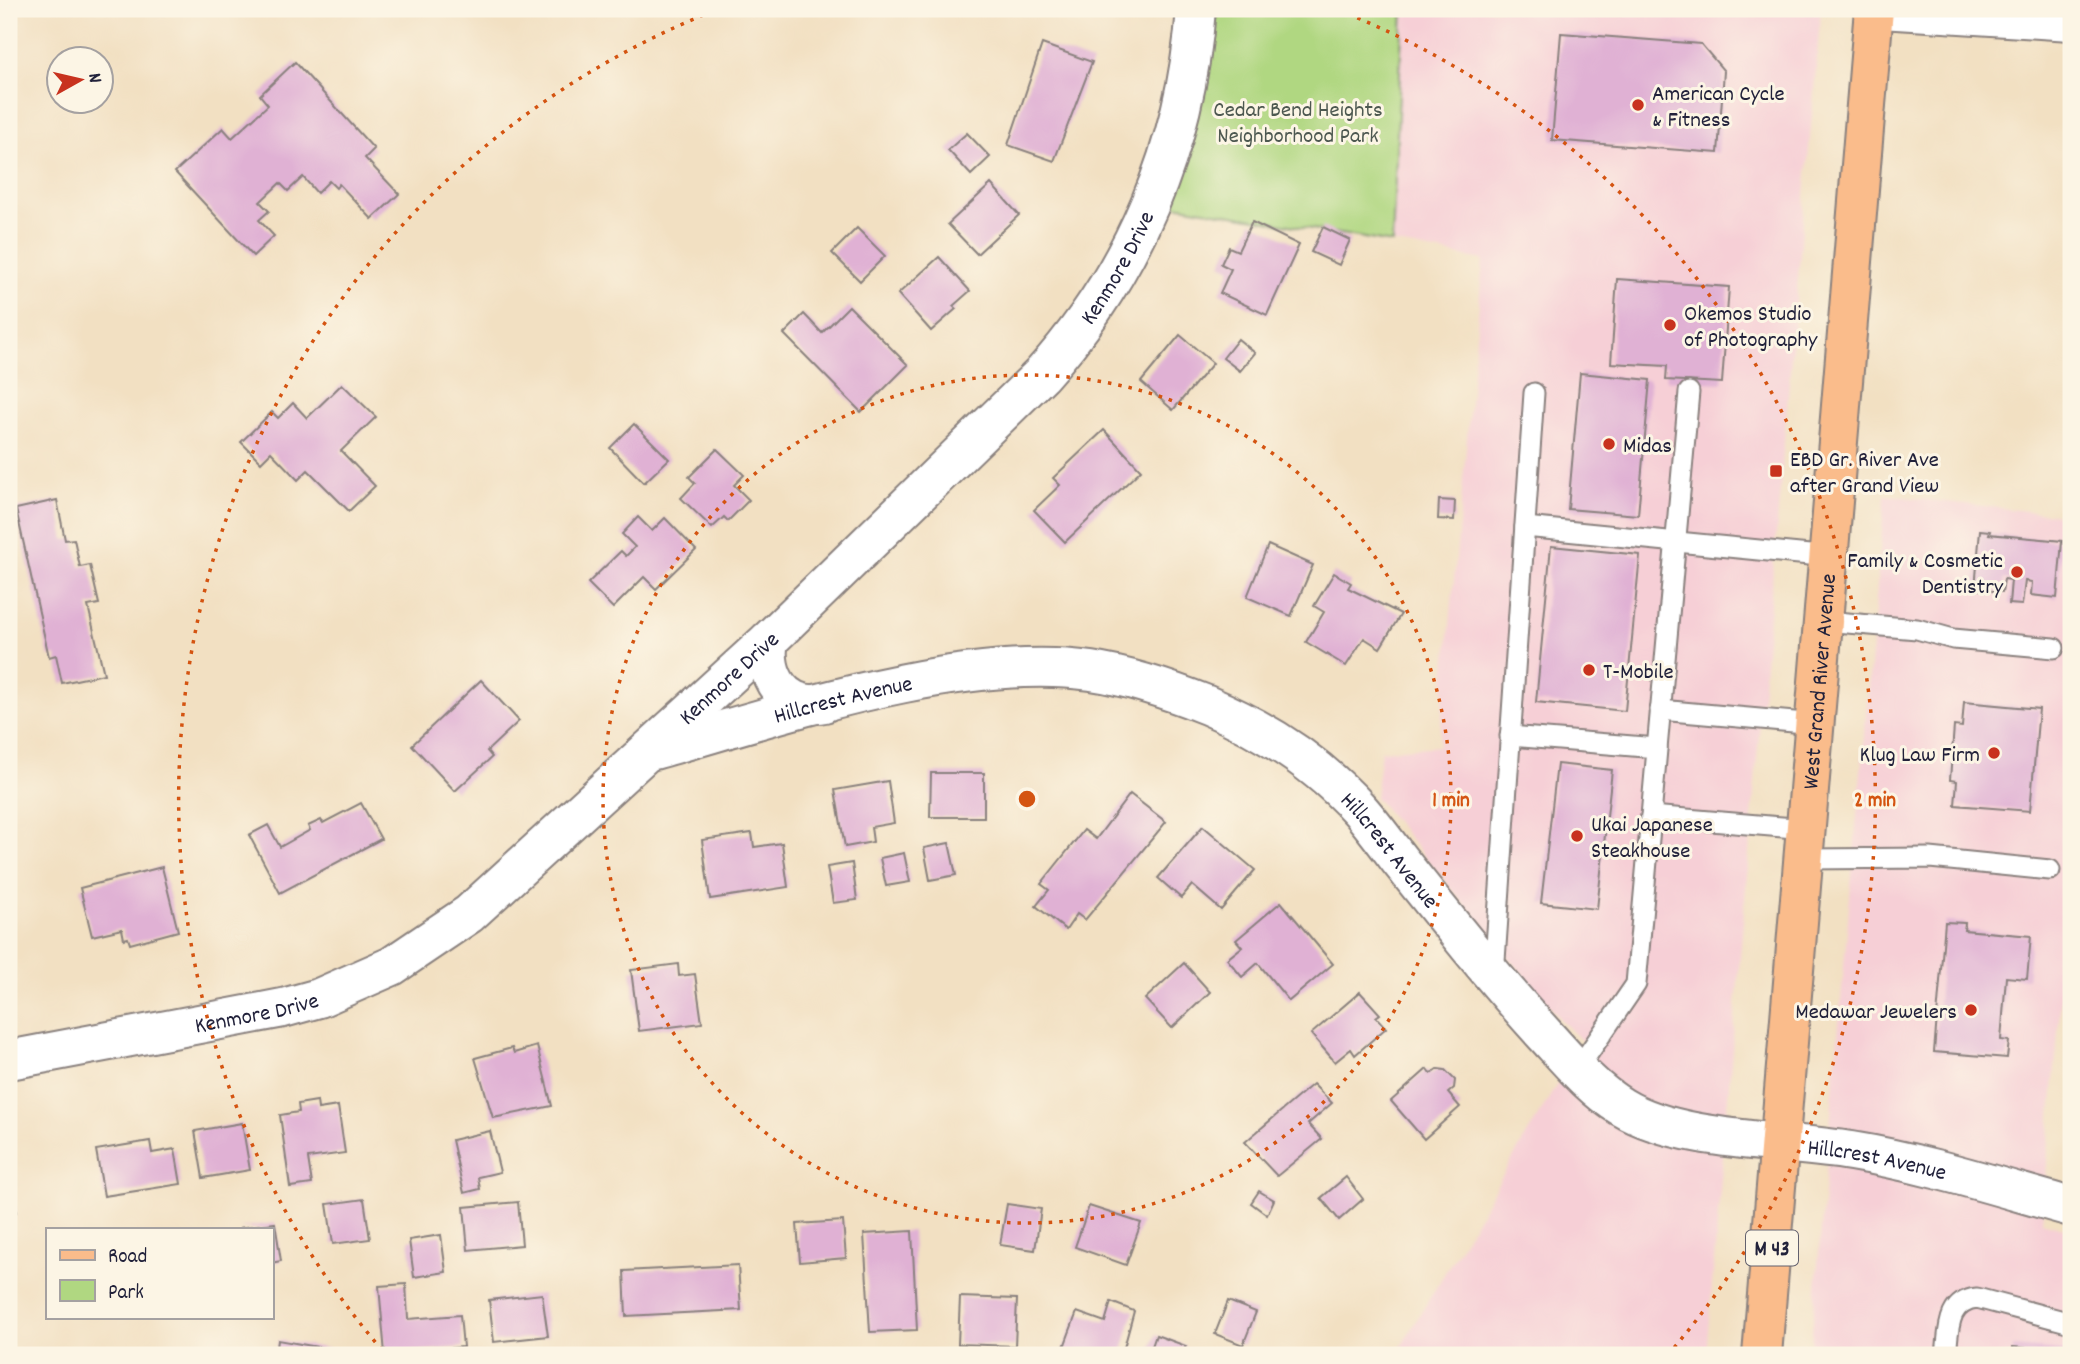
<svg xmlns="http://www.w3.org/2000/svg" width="2080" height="1364" font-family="Dekko,sans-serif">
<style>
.built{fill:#f6cfd6}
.green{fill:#b0d781;stroke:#697c5e;stroke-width:2}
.building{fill:#e0b1d4}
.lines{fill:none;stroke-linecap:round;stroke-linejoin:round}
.service-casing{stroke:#8a817e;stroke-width:23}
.minor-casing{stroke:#8a817e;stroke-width:42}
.primary-casing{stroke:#8a817e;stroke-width:42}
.service{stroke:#fff;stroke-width:19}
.minor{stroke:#fff;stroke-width:38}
.primary{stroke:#fabc8b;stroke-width:38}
.ring{fill:none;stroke:#d45411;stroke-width:3.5;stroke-dasharray:3.5 7}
.poi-dot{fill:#c8321e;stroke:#fcf5e5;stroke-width:2.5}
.labels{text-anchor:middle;stroke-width:6;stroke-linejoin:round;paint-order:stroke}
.shield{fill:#fcf5e5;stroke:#63616e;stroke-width:2}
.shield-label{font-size:21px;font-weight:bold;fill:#22223b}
.poi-label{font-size:23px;fill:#22223b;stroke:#fcf5e5;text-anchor:start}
.park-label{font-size:23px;fill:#4d5850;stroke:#fcf5e5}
.street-label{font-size:23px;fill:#22223b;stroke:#fcf5e5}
.centre{fill:#d45411;stroke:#fcf5e5;stroke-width:3.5}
.ring-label{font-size:21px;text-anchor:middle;font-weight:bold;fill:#d45411;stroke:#fcf5e5;stroke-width:6;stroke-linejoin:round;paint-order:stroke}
</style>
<rect width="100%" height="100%" fill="#fcf5e5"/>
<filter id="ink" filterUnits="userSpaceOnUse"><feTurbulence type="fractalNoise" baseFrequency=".0143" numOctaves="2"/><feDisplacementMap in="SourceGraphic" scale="14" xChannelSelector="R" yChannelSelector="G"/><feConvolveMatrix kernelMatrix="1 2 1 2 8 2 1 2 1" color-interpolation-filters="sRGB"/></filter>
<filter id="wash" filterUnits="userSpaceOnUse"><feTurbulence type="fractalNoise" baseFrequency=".00686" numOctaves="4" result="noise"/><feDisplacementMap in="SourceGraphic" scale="28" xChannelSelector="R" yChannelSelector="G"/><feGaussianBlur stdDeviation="1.57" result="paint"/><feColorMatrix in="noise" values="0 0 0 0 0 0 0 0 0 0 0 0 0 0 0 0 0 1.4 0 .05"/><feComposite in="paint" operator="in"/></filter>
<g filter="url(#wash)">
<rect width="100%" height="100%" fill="#f2e0c2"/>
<!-- built -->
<g class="built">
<path d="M1403 9H1821L1706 1355H1396L1559 1081 1585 1044 1561 1020 1375 797 1381 751 1439 746 1483 260 1392 243Z"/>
<path d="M1885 495 2071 516V878L2042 1222 2071 1230V1355H1810Z"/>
</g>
<!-- green -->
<path class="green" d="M1225 9H1403L1392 243 1169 204 1207 76 1216 18Z"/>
<g id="blocks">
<!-- building -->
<g class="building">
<path d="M1561 33 1701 44 1724 71 1718 153 1552 140Z"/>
<path d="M1042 44 1092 62 1054 161 1008 145Z"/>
<path d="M295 62 374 149 365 158 399 194 372 219 339 184 336 188 329 181 317 193 303 177 288 191 280 183 260 202 269 211 259 220 274 236 253 256 175 172 223 128 232 138 268 105 260 95Z"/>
<path d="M967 133 990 157 971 175 948 150Z"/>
<path d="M991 184 1019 215 977 254 948 224Z"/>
<path d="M1252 222 1299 245 1267 315 1220 293 1231 269 1221 264 1229 247 1238 251Z"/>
<path d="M1323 227 1350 240 1339 265 1311 252Z"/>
<path d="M857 228 885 256 860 281 832 253Z"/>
<path d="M939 257 970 291 953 306 956 309 931 331 898 294Z"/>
<path d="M1617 279 1729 287 1722 383 1666 380 1667 366 1611 363Z"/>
<path d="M849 306 908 365 861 412 784 334 804 314 822 333Z"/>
<path d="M1180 335 1213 363 1173 410 1141 382Z"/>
<path d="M1238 339 1255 353 1240 371 1223 358Z"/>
<path d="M1580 373 1650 380 1638 515 1568 509Z"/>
<path d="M342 384 376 417 341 451 375 486 349 511 308 470 298 480 271 452 261 462 241 442 272 412 278 418 293 403 307 418Z"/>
<path d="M634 424 669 459 644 483 610 448Z"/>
<path d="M1104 430 1141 470 1065 542 1034 510 1060 485 1053 478Z"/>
<path d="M717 449 744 475 734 485 749 500 728 521 724 517 712 528 681 498 695 483 689 477Z"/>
<path d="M57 500 65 540 74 539 80 567 90 565 99 604 88 606 104 674 62 683 56 655 49 657 16 509Z"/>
<path d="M1439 500 1455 501 1454 520 1438 519Z"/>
<path d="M638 517 652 531 665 518 696 550 656 589 644 577 613 608 588 583 621 551 626 556 635 547 622 534Z"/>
<path d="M1980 530 1990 531 1989 534 2062 541 2057 598 2031 595 2032 582 2025 581 2022 605 2009 604 2011 580 2004 579 2002 592 1975 589Z"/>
<path d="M1268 545 1313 565 1291 616 1247 597Z"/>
<path d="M1551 546 1640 555 1625 711 1536 702Z"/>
<path d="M1334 573 1351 583 1348 588 1401 614 1380 648 1364 638 1346 666 1306 642 1324 612 1314 606Z"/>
<path d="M481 680 519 721 487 751 492 757 455 791 412 745Z"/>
<path d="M1964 702 2039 709 2030 811 1955 805 1957 781 1950 780 1954 726 1962 727Z"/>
<path d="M1557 764 1612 770 1597 909 1541 903Z"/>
<path d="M931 773H984V817H930Z"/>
<path d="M888 781 894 823 871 827 873 842 845 847 835 790Z"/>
<path d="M1130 794 1166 822 1085 920 1077 914 1066 930 1036 906 1049 890 1041 884 1084 830 1096 839Z"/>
<path d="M361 803 381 839 280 893 249 835 268 825 280 847 310 830 308 826 321 820 323 823Z"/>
<path d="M1203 826 1255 870 1221 910 1192 885 1181 898 1158 878Z"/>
<path d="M752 833 754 847 782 843 788 887 710 899 702 840Z"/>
<path d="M949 843 956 875 930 880 924 848Z"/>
<path d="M904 853 910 882 886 886 880 858Z"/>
<path d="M852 863 857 900 833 903 827 867Z"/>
<path d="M162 867 178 931 130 944 128 938 124 939 122 929 92 936 80 888Z"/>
<path d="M1281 902 1333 964 1289 1001 1258 963 1242 977 1227 959 1242 947 1236 940Z"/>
<path d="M1945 922 1965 923 1964 930 2031 936 2027 979 2006 977 2001 1040 2009 1041 2007 1058 1934 1052Z"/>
<path d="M1184 963 1210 992 1172 1028 1145 999Z"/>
<path d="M678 964 679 976 695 974 702 1023 639 1031 631 970Z"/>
<path d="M1360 992 1380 1014 1376 1017 1386 1028 1355 1055 1351 1049 1335 1062 1311 1034Z"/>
<path d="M537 1046 552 1106 493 1118 475 1058 512 1048 514 1053Z"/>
<path d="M1427 1069 1431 1074 1438 1069 1445 1070 1455 1080 1454 1088 1448 1093 1460 1107 1424 1139 1391 1101Z"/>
<path d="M1313 1084 1332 1103 1308 1124 1322 1139 1277 1176 1245 1142Z"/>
<path d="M317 1101 318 1109 338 1106 345 1153 308 1158 312 1184 290 1187 280 1115 299 1112 298 1104Z"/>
<path d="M242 1123 250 1170 203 1178 195 1131Z"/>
<path d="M490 1131 500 1172 478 1177 480 1189 464 1193 452 1140Z"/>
<path d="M150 1141 152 1153 175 1149 181 1184 104 1196 96 1150Z"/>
<path d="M9 1172 16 1212 9 1213Z"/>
<path d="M1346 1177 1363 1199 1339 1220 1321 1198Z"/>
<path d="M1259 1191 1274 1200 1267 1215 1251 1203Z"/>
<path d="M364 1199 370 1239 333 1244 327 1204Z"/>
<path d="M518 1202 522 1245 468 1250 464 1207Z"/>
<path d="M1007 1204 1041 1209 1035 1250 1000 1245Z"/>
<path d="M1089 1206 1141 1223 1126 1265 1075 1247Z"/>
<path d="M843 1221 846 1258 800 1262 797 1224Z"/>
<path d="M275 1223 281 1261 271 1263V1229L239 1228Z"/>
<path d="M912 1231 917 1330 870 1332 864 1234Z"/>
<path d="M441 1235 446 1272 414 1277 409 1240Z"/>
<path d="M738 1265 741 1310 626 1316 624 1271Z"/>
<path d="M406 1284 408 1319 460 1315 463 1347 385 1354 379 1286Z"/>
<path d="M542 1294 548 1336 494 1342 489 1300Z"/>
<path d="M960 1297 1017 1299 1015 1346 958 1344Z"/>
<path d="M1228 1301 1256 1312 1243 1345 1215 1334Z"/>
<path d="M1111 1302 1134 1311 1122 1355H1061L1077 1312 1105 1322Z"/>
<path d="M1156 1335 1186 1346 1182 1355H1149Z"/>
<path d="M278 1340 358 1354V1355H276Z"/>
<path d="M2013 1347 2071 1352V1355H2013Z"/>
</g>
</g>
</g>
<g filter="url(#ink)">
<use href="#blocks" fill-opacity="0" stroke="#8a817e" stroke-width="2"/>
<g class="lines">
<defs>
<g id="service">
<path d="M1525 527 1830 557"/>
<path d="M1824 621 1917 629 1953 639 2054 648"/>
<path d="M1660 710 1816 724"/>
<path d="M1510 736 1657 748"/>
<path d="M1651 816 1807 829"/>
<path d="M1805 859 1930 858 2050 870"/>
<path d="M1494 975 1534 393"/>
<path d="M1577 1070 1636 984 1689 392"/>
<path d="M1946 1355C1949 1332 1946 1301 1977 1298L2071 1323"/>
</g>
<g id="minor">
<path d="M1881 9 2071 21"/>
<path d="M769 640C762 675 784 711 824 703"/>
<path id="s1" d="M654 750C782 714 958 653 1091 671 1131 677 1169 690 1207 705 1264 729 1318 764 1360 810 1374 826 1387 844 1400 861 1447 920 1494 979 1545 1035 1569 1061 1592 1089 1622 1107 1679 1142 1783 1140 1851 1151 1925 1163 1999 1187 2071 1207"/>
<path id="s2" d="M9 1060 283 1008 319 998 392 966 469 914 769 640 1041 375C1133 273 1186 147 1196 9"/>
</g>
<g id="primary">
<path id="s3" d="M1762 1355 1874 9"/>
</g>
</defs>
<!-- service casing -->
<use href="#service" class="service-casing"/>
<!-- minor casing -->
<use href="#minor" class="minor-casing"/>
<!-- primary casing -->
<use href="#primary" class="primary-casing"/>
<!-- service -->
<use href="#service" class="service"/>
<!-- minor -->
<use href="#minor" class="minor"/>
<!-- primary -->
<use href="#primary" class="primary"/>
</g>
</g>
<!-- distance rings -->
<g class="ring">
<circle cx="1027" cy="799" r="424"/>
<path d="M382 1350A848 848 0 0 1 716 10M1338 10A848 848 0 0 1 1672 1350"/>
</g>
<!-- markers -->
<g class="poi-dot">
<circle cx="1638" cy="105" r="7"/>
<circle cx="1670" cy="325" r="7"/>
<circle cx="1609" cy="444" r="7"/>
<rect x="1769" y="464" width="14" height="14" rx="3.5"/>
<circle cx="2017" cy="572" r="7"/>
<circle cx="1589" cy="670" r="7"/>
<circle cx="1994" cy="753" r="7"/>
<circle cx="1577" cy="836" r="7"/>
<circle cx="1971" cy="1010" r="7"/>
</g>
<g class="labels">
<!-- shield labels -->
<rect class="shield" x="1746" y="1230.5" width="52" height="35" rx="5"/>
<g class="shield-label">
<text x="1772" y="1255">M 43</text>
</g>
<!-- poi labels -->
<g class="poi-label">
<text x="1652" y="100">American Cycle<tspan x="1652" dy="26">&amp; Fitness</tspan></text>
<text x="1684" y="320">Okemos Studio<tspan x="1684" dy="26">of Photography</tspan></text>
<text x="1623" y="452">Midas</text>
<text x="1790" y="466">EBD Gr. River Ave<tspan x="1790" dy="26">after Grand View</tspan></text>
<text x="2003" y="567" text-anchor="end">Family &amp; Cosmetic<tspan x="2003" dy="26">Dentistry</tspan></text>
<text x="1603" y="678">T-Mobile</text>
<text x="1980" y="761" text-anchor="end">Klug Law Firm</text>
<text x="1591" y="831">Ukai Japanese<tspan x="1591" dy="26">Steakhouse</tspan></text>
<text x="1957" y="1018" text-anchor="end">Medawar Jewelers</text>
</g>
<!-- park labels -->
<g class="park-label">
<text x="1298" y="116">Cedar Bend Heights<tspan x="1298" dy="26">Neighborhood Park</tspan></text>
</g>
<!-- street labels -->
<g class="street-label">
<text dy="8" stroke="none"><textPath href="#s2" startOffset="1407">Kenmore Drive</textPath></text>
<text dy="8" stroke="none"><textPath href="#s2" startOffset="840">Kenmore Drive</textPath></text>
<text dy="8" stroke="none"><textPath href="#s3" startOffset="676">West Grand River Avenue</textPath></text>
<text dy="8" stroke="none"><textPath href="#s1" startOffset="196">Hillcrest Avenue</textPath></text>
<text dy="8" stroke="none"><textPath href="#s1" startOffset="805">Hillcrest Avenue</textPath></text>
<text dy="8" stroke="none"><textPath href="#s2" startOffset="252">Kenmore Drive</textPath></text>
<text dy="8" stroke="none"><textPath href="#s1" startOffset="1414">Hillcrest Avenue</textPath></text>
</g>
</g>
<circle cx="1027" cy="799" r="10" class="centre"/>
<g class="ring-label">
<text x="1451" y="806">1 min</text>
<text x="1875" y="806">2 min</text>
</g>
<!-- margin -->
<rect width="2080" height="1364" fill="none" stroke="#fcf5e5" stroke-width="35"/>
<!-- legend -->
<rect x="46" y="1228" width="228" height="91" fill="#fcf5e5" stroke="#a5a1a1" stroke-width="2"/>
<rect x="60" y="1250" width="35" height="10" fill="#fabc8b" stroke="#a5a1a1" stroke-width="2"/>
<text x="108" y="1262" font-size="21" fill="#22223b">Road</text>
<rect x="60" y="1280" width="35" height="21" fill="#b0d781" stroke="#a5a1a1" stroke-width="2"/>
<text x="108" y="1298" font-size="21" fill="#22223b">Park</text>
<!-- north arrow -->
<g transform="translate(80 80) rotate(82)"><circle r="33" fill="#fcf5e5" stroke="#a5a1a1" stroke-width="2"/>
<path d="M0-5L12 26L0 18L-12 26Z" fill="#c8321e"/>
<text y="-10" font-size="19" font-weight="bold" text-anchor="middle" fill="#22223b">N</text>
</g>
</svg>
